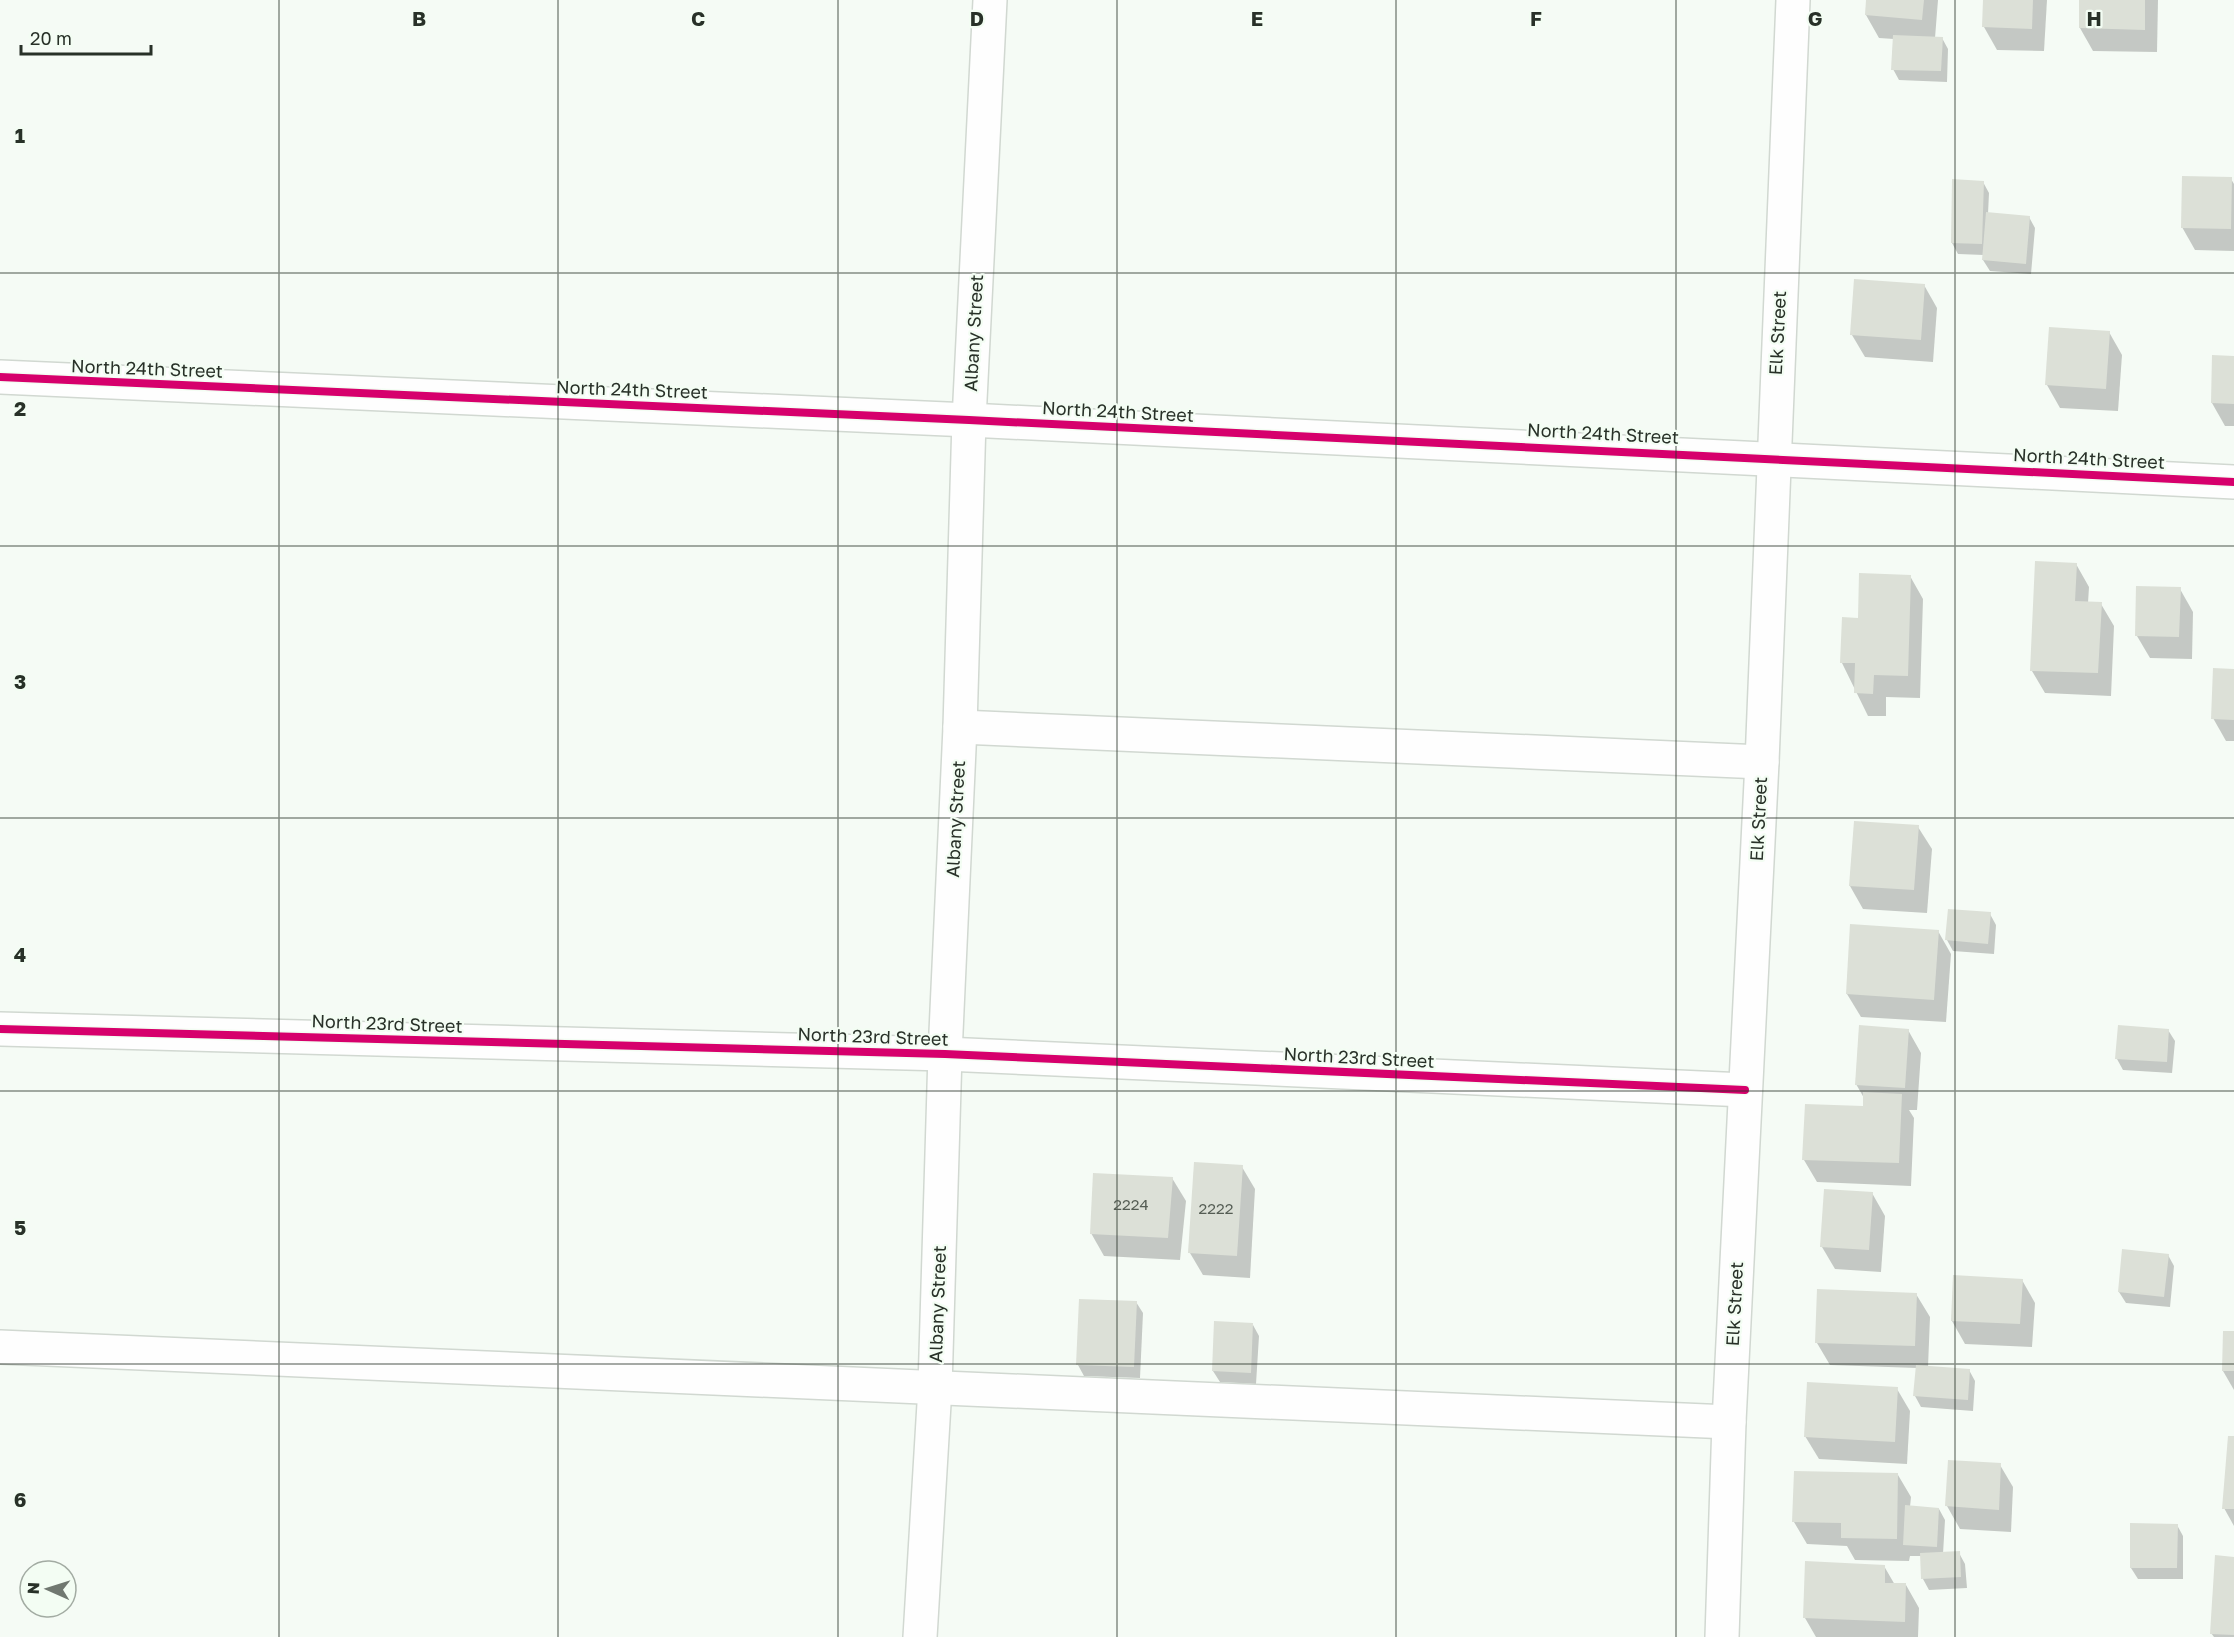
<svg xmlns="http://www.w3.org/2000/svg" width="2234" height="1637" font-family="'Golos Text',sans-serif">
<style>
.shadow{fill:#0003}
.building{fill:#dce0d7}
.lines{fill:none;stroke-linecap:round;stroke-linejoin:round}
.minor-casing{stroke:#d1d8d1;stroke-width:36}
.minor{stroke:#fefefe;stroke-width:33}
.cycleway-casing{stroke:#f3fdf3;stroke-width:11}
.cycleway{stroke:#d6006c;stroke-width:8}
.grid{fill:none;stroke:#283128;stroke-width:1.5;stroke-opacity:0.55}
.labels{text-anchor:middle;stroke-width:4.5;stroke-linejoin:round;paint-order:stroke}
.number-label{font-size:15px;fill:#555d54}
.street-label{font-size:18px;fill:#283128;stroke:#f3fdf3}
.grid-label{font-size:20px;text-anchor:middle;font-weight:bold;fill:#283128;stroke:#f3fdf3;stroke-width:4.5;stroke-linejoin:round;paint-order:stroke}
</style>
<rect width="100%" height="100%" fill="#f5fbf5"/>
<!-- shadow -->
<g class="shadow">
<path d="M1867 0H1938L1935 38H1942L1948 49 1947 82 1899 80 1893 69 1894 39 1879 38 1866 15Z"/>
<path d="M1985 0H2047L2044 51 1997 50 1984 27Z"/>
<path d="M2081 0H2158L2157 52 2093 51 2080 28Z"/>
<path d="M2231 179 2234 184V251L2195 250 2182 227Z"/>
<path d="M1983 182 1989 193 1988 214 2029 217 2035 228 2031 274 1990 271 1983 260 1984 255 1958 254 1952 243Z"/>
<path d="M1924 285 1937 308 1933 362 1865 357 1852 335Z"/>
<path d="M2109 332 2122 355 2118 411 2060 408 2047 385Z"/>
<path d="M2234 358V426H2225L2212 403Z"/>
<path d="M2076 564 2089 587 2088 603 2101 604 2114 626 2111 696 2045 693 2032 671Z"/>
<path d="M1910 576 1923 599 1920 698 1886 697V716H1868L1842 663Z"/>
<path d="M2180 589 2193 612 2192 659 2150 658 2137 636Z"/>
<path d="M2234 671V741H2226L2213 718Z"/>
<path d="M1855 822 1918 827 1932 849 1927 913 1863 909 1850 886Z"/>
<path d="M1990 914 1996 925 1994 954 1953 951 1947 940Z"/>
<path d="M1938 931 1951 954 1946 1022 1861 1017 1847 994Z"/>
<path d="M1908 1030 1921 1053 1917 1110H1909L1914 1118 1911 1186 1817 1182 1804 1160 1864 1107V1098L1856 1084Z"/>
<path d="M2168 1030 2175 1041 2172 1073 2123 1070 2117 1059Z"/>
<path d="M1242 1167 1255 1189 1250 1278 1203 1275 1190 1253Z"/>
<path d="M1172 1178 1186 1201 1180 1260 1104 1256 1091 1233Z"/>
<path d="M1872 1193 1885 1216 1881 1272 1835 1269 1822 1247Z"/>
<path d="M2168 1255 2174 1266 2170 1307 2126 1303 2119 1292Z"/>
<path d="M2022 1280 2035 1303 2032 1347 1965 1344 1952 1321Z"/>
<path d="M1916 1294 1930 1317 1928 1367 1969 1370 1975 1381 1973 1411 1921 1407 1915 1396 1917 1368 1830 1365 1817 1343Z"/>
<path d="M1136 1302 1143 1313 1140 1378 1084 1376 1078 1365Z"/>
<path d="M1253 1325 1259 1336 1256 1384 1220 1382 1213 1371Z"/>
<path d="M2234 1333V1390L2223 1371Z"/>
<path d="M1897 1389 1910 1411 1907 1464 1819 1459 1805 1436Z"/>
<path d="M2234 1438V1526L2224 1508Z"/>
<path d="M2000 1465 2013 1487 2011 1532 1960 1529 1947 1506Z"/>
<path d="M1898 1475 1911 1497 1910 1507 1939 1509 1945 1520 1943 1554 1959 1553 1965 1564 1967 1588 1929 1590 1923 1579 1921 1556H1910L1909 1561 1855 1560 1847 1546 1807 1544 1794 1522Z"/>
<path d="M2177 1525 2183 1536V1579H2138L2131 1568Z"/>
<path d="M2234 1558V1637H2214L2211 1633Z"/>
<path d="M1807 1563 1884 1566 1895 1585H1906L1919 1608 1918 1637H1816L1805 1618Z"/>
</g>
<!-- building -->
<g class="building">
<path d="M1866 0H1924L1922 20 1865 15Z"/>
<path d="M1983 0H2033L2032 29 1982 27Z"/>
<path d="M2079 0H2145V30L2079 28Z"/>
<path d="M1893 35 1943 37 1941 71 1891 70Z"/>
<path d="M2182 176 2232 177 2231 229 2181 228Z"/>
<path d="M1952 179 1984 181 1982 244 1951 243Z"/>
<path d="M1986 212 2030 216 2026 264 1982 260Z"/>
<path d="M1854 279 1925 284 1921 340 1850 335Z"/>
<path d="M2049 327 2110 331 2106 389 2045 385Z"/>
<path d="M2212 355 2234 356V404L2211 403Z"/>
<path d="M2035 561 2077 563 2075 601 2102 602 2098 673 2030 671Z"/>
<path d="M1859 573 1911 575 1908 676 1874 675 1873 694 1854 693 1855 663H1840L1842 617 1858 618Z"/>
<path d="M2136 586 2181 587 2179 637 2135 636Z"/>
<path d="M2213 668 2234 669V720L2211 719Z"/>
<path d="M1854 821 1919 825 1914 890 1849 886Z"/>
<path d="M1948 909 1991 912 1988 944 1945 940Z"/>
<path d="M1850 924 1939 930 1934 1000 1846 994Z"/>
<path d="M1859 1025 1909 1029 1905 1088 1855 1085Z"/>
<path d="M2118 1025 2169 1029 2167 1062 2115 1059Z"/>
<path d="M1863 1092 1902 1094 1899 1163 1802 1160 1805 1104 1863 1106Z"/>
<path d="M1194 1162 1243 1165 1237 1256 1188 1253Z"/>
<path d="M1093 1173 1173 1177 1168 1238 1090 1234Z"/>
<path d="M1824 1189 1873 1192 1869 1250 1820 1247Z"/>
<path d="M2122 1249 2169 1254 2164 1297 2118 1292Z"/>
<path d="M1953 1275 2023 1279 2020 1324 1951 1321Z"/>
<path d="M1817 1289 1917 1293 1915 1346 1815 1343Z"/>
<path d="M1079 1299 1137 1301 1134 1367 1076 1365Z"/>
<path d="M1214 1321 1253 1323 1251 1373 1212 1371Z"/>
<path d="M2223 1331H2234V1371H2222Z"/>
<path d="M1916 1365 1970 1369 1968 1400 1913 1396Z"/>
<path d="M1807 1382 1898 1387 1895 1442 1804 1437Z"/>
<path d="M2228 1436H2234V1509H2222Z"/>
<path d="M1948 1460 2001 1463 1999 1510 1945 1506Z"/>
<path d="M1794 1471 1898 1473 1897 1539 1841 1538V1523L1792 1522Z"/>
<path d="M1905 1505 1939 1508 1937 1547 1903 1545Z"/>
<path d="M2130 1523 2178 1524 2177 1568H2130Z"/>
<path d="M1960 1551 1961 1577 1921 1579 1920 1553Z"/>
<path d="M2215 1555 2234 1557V1635L2210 1634Z"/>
<path d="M1805 1561 1885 1565V1583H1906L1905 1622 1803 1618Z"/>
</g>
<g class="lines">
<defs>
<g id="minor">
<path d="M0 377 969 420 2234 482"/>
<path d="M960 727 1762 762"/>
<path d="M0 1029 945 1054 1745 1090"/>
<path d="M0 1347 1729 1422"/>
<path d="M920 1637 935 1387 945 1054 960 727 969 420 990 0"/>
<path d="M1722 1637 1729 1422 1762 762 1793 0"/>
</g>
</defs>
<!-- minor casing -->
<use href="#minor" class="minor-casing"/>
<!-- minor -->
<use href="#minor" class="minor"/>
<defs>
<g id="cycleway">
<path d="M0 377 969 420 2234 482"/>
<path d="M0 1029 945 1054 1745 1090"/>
</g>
</defs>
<!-- cycleway casing -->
<use href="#cycleway" class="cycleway-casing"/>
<!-- cycleway -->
<use href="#cycleway" class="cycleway"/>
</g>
<!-- grid -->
<path class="grid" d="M279 0V1637M558 0V1637M838 0V1637M1117 0V1637M1396 0V1637M1676 0V1637M1955 0V1637M0 273H2234M0 546H2234M0 818H2234M0 1091H2234M0 1364H2234"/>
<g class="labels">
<!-- number labels -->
<g class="number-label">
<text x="1131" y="1210">2224</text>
<text x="1216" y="1214">2222</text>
</g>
<!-- street labels -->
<g class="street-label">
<text transform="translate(974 333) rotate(-87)" y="6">Albany Street</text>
<text transform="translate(1778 333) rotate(-87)" y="6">Elk Street</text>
<text transform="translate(147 369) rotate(2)" y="6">North 24th Street</text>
<text transform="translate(632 390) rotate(2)" y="6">North 24th Street</text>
<text transform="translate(1118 412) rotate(3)" y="6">North 24th Street</text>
<text transform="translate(1603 434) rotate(3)" y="6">North 24th Street</text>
<text transform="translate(2089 459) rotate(3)" y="6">North 24th Street</text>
<text transform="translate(956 819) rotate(-87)" y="6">Albany Street</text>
<text transform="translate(1759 819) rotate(-87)" y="6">Elk Street</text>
<text transform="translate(387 1024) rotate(2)" y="6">North 23rd Street</text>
<text transform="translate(873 1037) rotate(2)" y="6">North 23rd Street</text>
<text transform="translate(1359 1058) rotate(3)" y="6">North 23rd Street</text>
<text transform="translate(938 1304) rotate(-88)" y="6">Albany Street</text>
<text transform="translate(1735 1304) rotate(-87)" y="6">Elk Street</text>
</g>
</g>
<g class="grid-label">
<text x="419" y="26">B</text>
<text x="698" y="26">C</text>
<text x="977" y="26">D</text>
<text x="1257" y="26">E</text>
<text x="1536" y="26">F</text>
<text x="1815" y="26">G</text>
<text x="2094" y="26">H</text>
<text x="20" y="143">1</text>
<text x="20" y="416">2</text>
<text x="20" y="689">3</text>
<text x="20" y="962">4</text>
<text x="20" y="1235">5</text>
<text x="20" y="1507">6</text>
</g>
<!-- north arrow -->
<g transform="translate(48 1589) rotate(273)"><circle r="28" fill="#f3fdf3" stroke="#a2aba2" stroke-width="1.5"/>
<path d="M0-4.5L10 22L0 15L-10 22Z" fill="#707870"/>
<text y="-9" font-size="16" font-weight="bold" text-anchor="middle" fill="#283128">N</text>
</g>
<!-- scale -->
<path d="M21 45v9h130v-9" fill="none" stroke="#283128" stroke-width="3"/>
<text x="30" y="45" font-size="18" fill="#283128" stroke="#f3fdf3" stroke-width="4.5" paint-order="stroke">20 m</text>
</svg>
